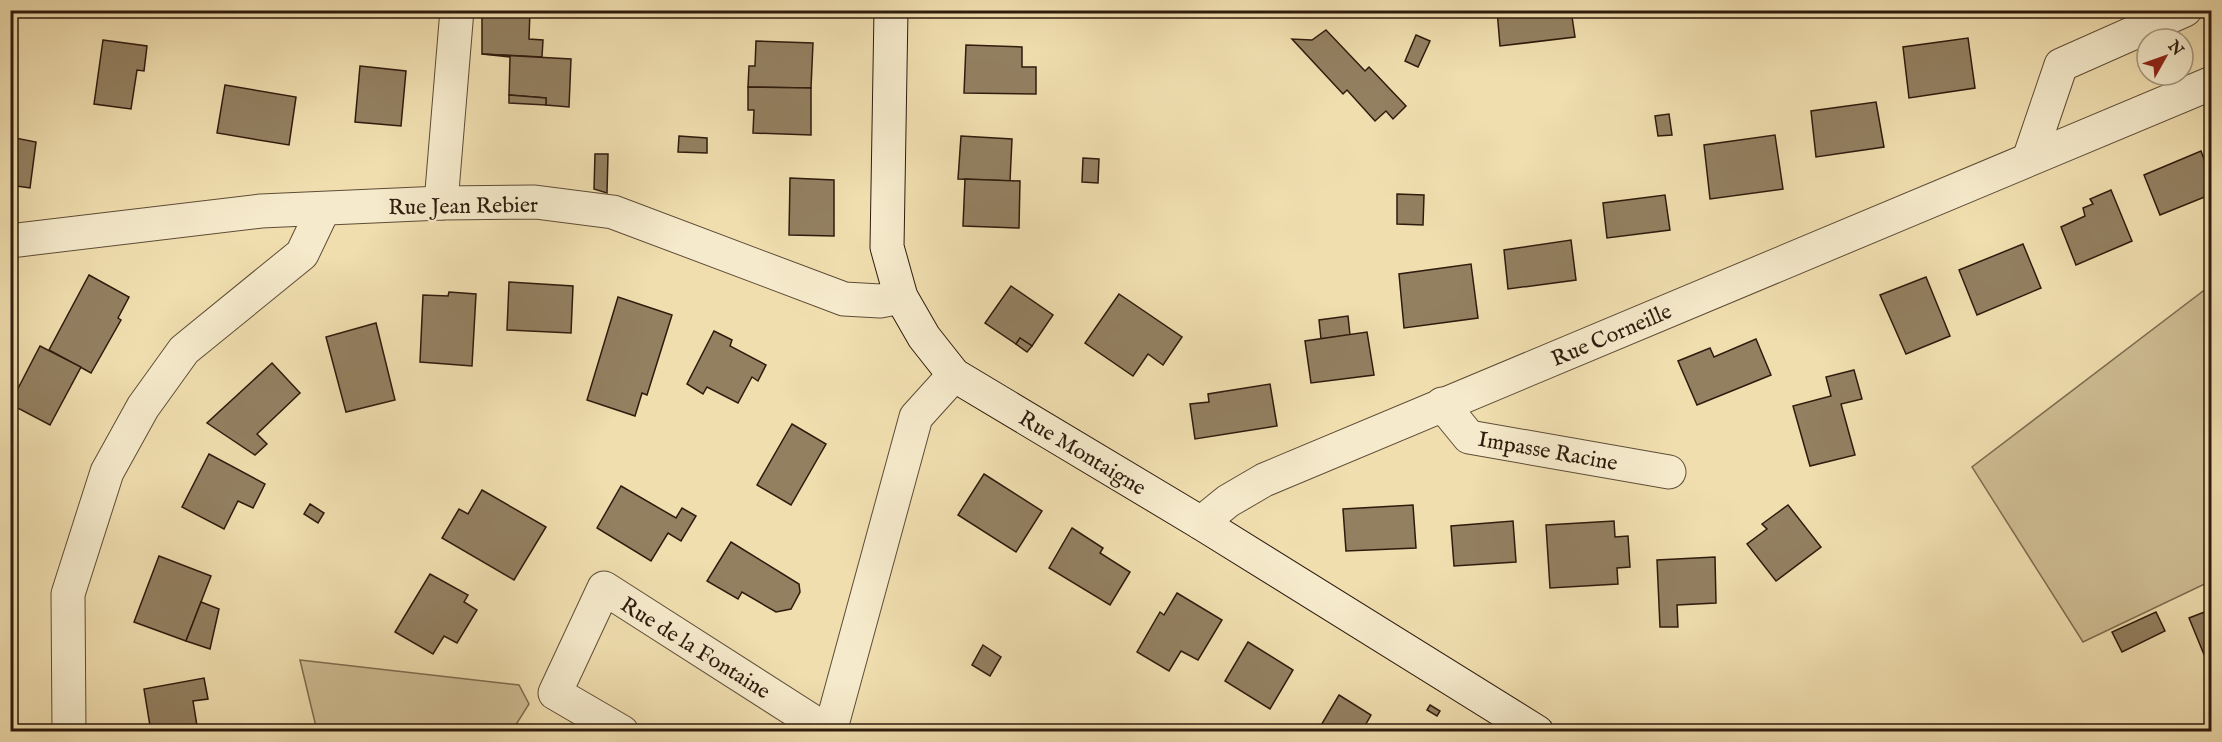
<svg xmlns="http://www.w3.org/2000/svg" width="2222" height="742" font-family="'IM FELL English',serif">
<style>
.green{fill:#cfbd93;stroke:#7e6c50;stroke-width:1.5}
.building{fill:#938061;stroke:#2e1b0d;stroke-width:1.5}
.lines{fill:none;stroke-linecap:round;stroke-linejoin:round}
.street-casing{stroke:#5e4c36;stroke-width:35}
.secondary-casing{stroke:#2e1b0d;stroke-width:35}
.street{stroke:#f5eacb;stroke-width:33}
.secondary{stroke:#f5eacb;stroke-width:33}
.labels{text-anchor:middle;stroke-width:4.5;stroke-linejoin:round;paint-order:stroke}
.street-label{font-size:22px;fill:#2e1b0d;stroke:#f5eacb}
</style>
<rect width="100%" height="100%" fill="#f0deaf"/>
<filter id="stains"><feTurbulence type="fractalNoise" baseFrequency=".00333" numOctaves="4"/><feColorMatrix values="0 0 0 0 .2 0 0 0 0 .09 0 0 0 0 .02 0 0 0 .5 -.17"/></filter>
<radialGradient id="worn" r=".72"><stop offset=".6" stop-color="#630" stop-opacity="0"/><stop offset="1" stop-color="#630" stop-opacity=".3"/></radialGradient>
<!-- green -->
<g class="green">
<path d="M2211 285V581L2083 642 1972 467Z"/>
<path d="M300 660 519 685 529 704 512 731H317Z"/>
</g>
<!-- building -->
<g class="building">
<path d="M482 10H530L529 39 543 40 542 57 482 54Z"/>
<path d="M1497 10H1571L1575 37 1500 46Z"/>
<path d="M1326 30 1365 71 1369 67 1406 106 1393 119 1386 111 1375 121 1347 90 1343 94 1292 39 1312 40Z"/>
<path d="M1416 35 1430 41 1418 67 1405 61Z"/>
<path d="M1968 38 1975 88 1909 98 1903 47Z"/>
<path d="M103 40 147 46 144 71 137 70 131 109 94 104Z"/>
<path d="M756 41 813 43 811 88 748 87 749 66H755Z"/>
<path d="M966 45 1022 47V67H1036V94L964 93Z"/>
<path d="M482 54 571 59 569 107 546 105V98L509 95 510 57Z"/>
<path d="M360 66 406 71 401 126 355 122Z"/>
<path d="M225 85 296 97 289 145 217 133Z"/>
<path d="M748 87 811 88V135L753 133 754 110H748Z"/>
<path d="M509 95 546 98V105L509 103Z"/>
<path d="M1876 102 1884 147 1816 157 1811 111Z"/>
<path d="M1669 114 1672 135 1658 136 1655 116Z"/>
<path d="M1775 135 1783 189 1710 199 1704 145Z"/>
<path d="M679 136 707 138V153L678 152Z"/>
<path d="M961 136 1012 139 1010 181 958 179Z"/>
<path d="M10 137 36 142 30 188 10 185Z"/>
<path d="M2201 151 2207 167 2212 165V194L2160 215 2144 175Z"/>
<path d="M595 154H608L607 193 594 189Z"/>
<path d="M1083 158 1099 159 1098 183 1082 182Z"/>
<path d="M790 178 834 180V236L789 235Z"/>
<path d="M965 179 1020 181 1019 228 963 226Z"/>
<path d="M2111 190 2132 241 2076 265 2061 227 2085 216 2083 208 2093 204 2090 199Z"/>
<path d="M1397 194 1424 195 1423 225 1397 224Z"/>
<path d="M1665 195 1670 230 1607 238 1603 203Z"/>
<path d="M1571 240 1576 280 1508 289 1504 250Z"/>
<path d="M2023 244 2041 288 1977 315 1959 270Z"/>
<path d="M1471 264 1478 318 1404 328 1399 274Z"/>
<path d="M89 275 129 297 118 318 121 320 91 373 49 350Z"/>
<path d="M1926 277 1950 336 1906 354 1880 295Z"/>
<path d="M509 282 573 286 571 333 507 330Z"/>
<path d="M1011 286 1053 315 1032 346 1020 338 1016 344 985 323Z"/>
<path d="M449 292 476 294 472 366 420 362 423 295 448 296Z"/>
<path d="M1119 294 1182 337 1163 365 1148 354 1133 376 1085 343Z"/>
<path d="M618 297 672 315 647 395 642 393 635 416 587 400Z"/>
<path d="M1348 316 1350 335 1321 339 1319 320Z"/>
<path d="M376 323 395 400 346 412 326 337Z"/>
<path d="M714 331 732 340 730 346 766 365 758 381 752 377 738 403 707 387 703 394 687 384Z"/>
<path d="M1367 332 1374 375 1311 383 1305 341Z"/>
<path d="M1020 338 1032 346 1027 352 1016 344Z"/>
<path d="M1756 339 1771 375 1697 405 1678 361 1710 348 1714 357Z"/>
<path d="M40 346 81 367 50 425 10 404Z"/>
<path d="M272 363 300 393 257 434 267 444 255 455 207 423Z"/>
<path d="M1854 370 1862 399 1841 404 1855 455 1810 466 1793 406 1831 396 1826 377Z"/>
<path d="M1270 384 1277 426 1195 439 1190 404 1209 402 1208 394Z"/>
<path d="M792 424 826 444 791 505 757 485Z"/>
<path d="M209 454 265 484 253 508 238 501 224 529 182 507Z"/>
<path d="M984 474 1042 511 1016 552 958 515Z"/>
<path d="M621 486 676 518 682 508 696 516 681 541 668 533 651 561 597 528Z"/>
<path d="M482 490 546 527 514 580 442 538 459 509 468 514Z"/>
<path d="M310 504 324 513 318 523 304 514Z"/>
<path d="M1413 505 1416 548 1346 551 1343 509Z"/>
<path d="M1788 505 1821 547 1776 581 1747 544 1767 529 1762 524Z"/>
<path d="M1513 521 1516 562 1454 566 1451 526Z"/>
<path d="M1614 521 1615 537 1628 536 1630 567 1617 568 1618 584 1550 588 1546 525Z"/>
<path d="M1072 528 1103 548 1100 553 1130 572 1110 605 1049 568Z"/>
<path d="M731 542 799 584 800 592 791 609 776 612 742 592 738 599 707 581Z"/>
<path d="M159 556 211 576 186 641 134 622Z"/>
<path d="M1715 557 1716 603 1677 605 1678 627H1660L1657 560Z"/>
<path d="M430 574 468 595 464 602 477 610 457 643 444 636 433 654 395 632Z"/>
<path d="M1177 593 1222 620 1198 660 1181 651 1169 671 1137 652 1160 612 1164 615Z"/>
<path d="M201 602 219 609 210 649 186 641Z"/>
<path d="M2212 609V674L2189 618Z"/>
<path d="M2156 612 2165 631 2122 652 2112 632Z"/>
<path d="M1248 642 1293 670 1270 709 1225 681Z"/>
<path d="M983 645 1001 657 990 676 972 665Z"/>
<path d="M204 678 208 699 193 701 198 732H151L144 689Z"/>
<path d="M1339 695 1371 715 1366 724 1376 732H1317Z"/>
<path d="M1430 705 1440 711 1437 716 1427 710Z"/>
</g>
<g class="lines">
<defs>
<g id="street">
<path d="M2029 159 2061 65 2185 10"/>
<path d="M441 203 457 10"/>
<path d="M10 241 261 211 441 203 535 202 613 212 844 299 880 301 901 297"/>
<path d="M1442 404 1469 437 1669 472"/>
<path d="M1201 523 1228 501 1264 480 2212 83"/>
<path d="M69 732 68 594 107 472 143 407 184 350 302 254 323 210"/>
<path d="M622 732 555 693 604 588 829 732"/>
<path d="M830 732 916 417 954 375"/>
</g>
<path id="secondary" d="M891 10 887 247 901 297 924 337 954 375 1201 523 1537 732"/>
</defs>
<!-- street casing -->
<use href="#street" class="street-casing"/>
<!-- secondary casing -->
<use href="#secondary" class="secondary-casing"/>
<!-- street -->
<use href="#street" class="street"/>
<!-- secondary -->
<use href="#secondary" class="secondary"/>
</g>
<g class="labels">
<!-- street labels -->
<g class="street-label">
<text transform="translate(463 205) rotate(-1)" y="8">Rue Jean Rebier</text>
<text transform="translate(1611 334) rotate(-23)" y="8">Rue Corneille</text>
<text transform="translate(1548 450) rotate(10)" y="8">Impasse Racine</text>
<text transform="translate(1083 452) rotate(31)" y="8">Rue Montaigne</text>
<text transform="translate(696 647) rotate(32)" y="8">Rue de la Fontaine</text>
</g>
</g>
<!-- margin -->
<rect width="2222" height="742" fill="none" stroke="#f0deaf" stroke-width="36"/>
<rect x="12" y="12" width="2198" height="718" fill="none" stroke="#2e1b0d" stroke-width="3"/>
<rect x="18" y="18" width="2186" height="706" fill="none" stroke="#2e1b0d" stroke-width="1.5"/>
<!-- north arrow -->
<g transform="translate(2165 57) rotate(50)"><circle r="28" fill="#f5eacb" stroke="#a5977f" stroke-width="1.5"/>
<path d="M0-4.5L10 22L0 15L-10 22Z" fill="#8f2418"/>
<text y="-9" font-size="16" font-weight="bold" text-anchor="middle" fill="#2e1b0d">N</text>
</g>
<rect width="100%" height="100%" filter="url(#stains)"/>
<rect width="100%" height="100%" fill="url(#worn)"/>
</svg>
